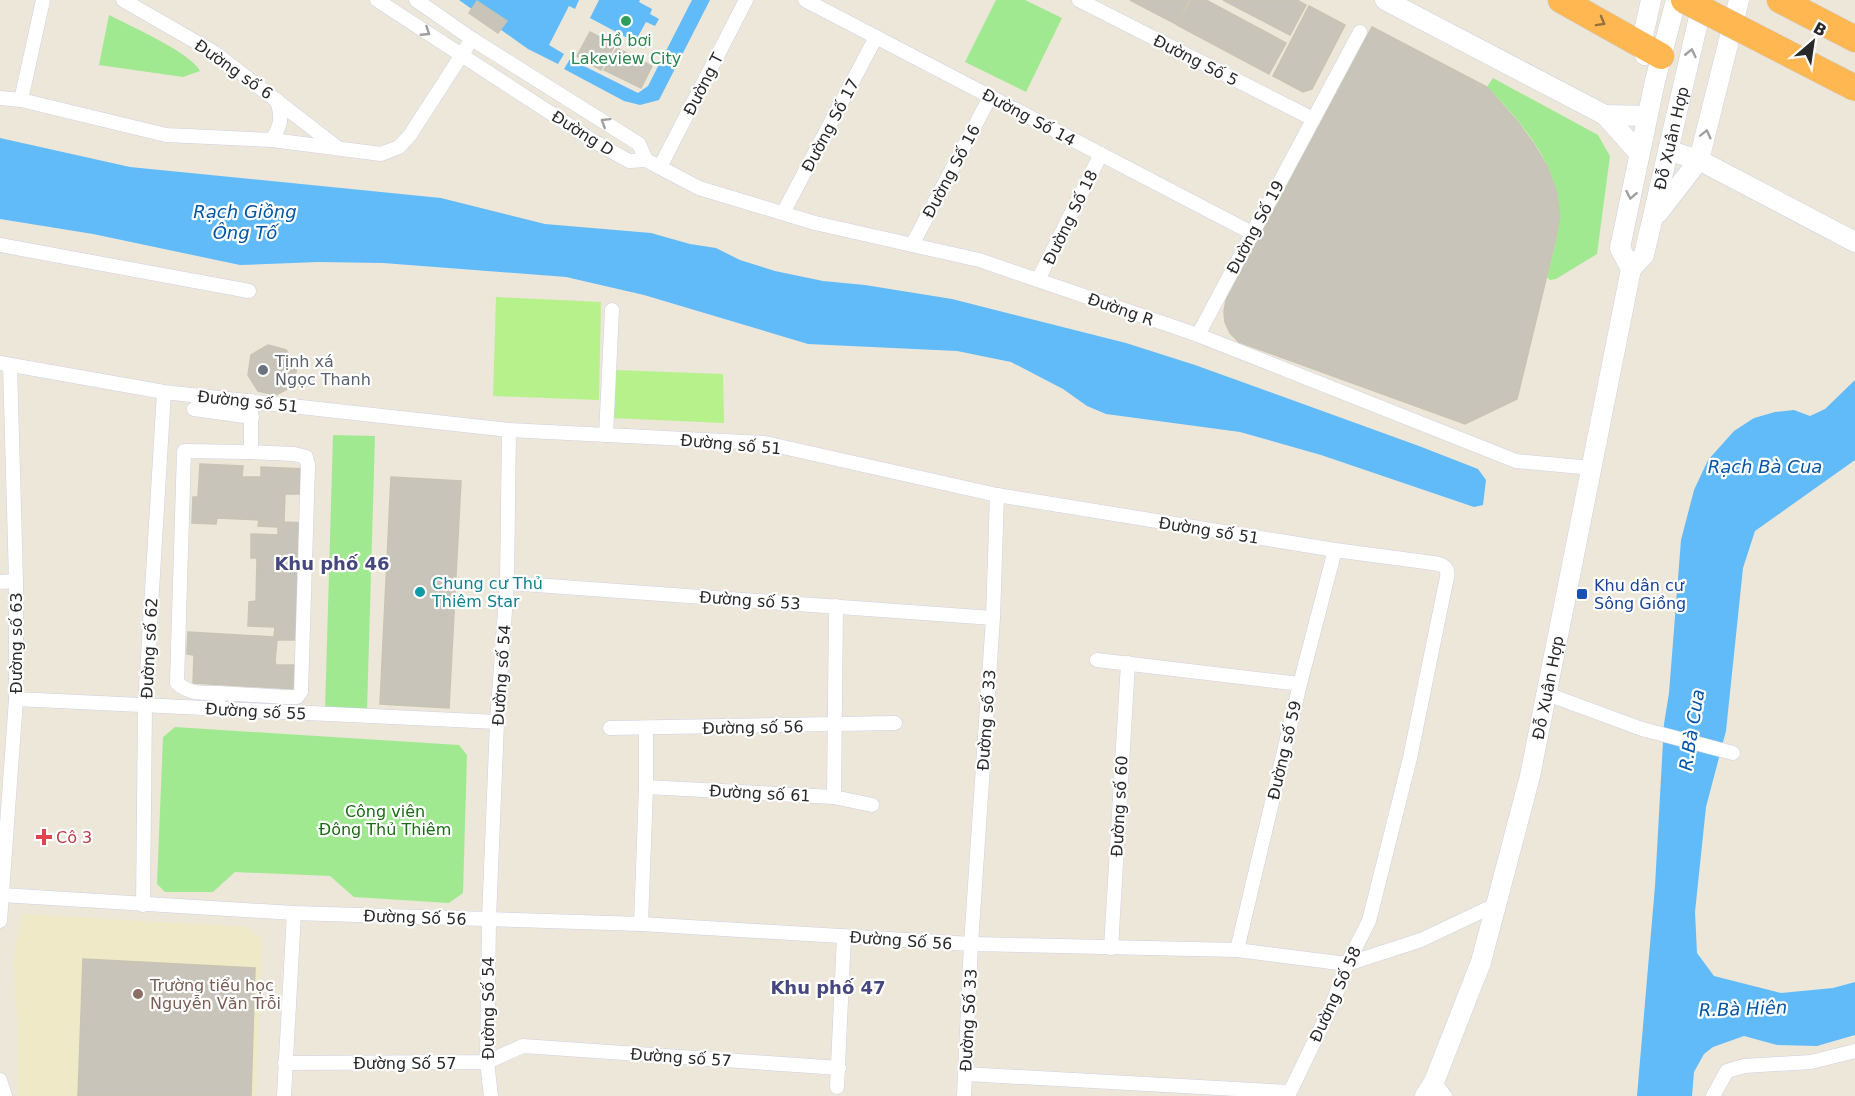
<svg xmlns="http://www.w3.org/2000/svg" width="1855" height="1096" font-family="'DejaVu Sans',sans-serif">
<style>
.education{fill:#f0e9c7}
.green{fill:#a1e991}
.pitch{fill:#b7f18b}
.water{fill:#62bbf9}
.building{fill:#c8c4b9;stroke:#c8c4b3;stroke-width:1.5}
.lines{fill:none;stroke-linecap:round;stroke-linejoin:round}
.street-casing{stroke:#cfcfe4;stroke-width:15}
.secondary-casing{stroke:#cfcfe4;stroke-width:21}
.highway-casing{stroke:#ccc;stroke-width:27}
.street{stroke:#fff;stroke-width:14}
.secondary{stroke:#fff;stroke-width:20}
.highway{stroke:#ffb752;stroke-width:26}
.highway-bridge-casing{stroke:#ccc;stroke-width:27;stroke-linecap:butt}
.highway-bridge{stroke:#ffb752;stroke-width:26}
.oneway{stroke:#94703e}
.oneway2{stroke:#9f9f9f}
.leisure-dot{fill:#2e9e5b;stroke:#fff;stroke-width:2}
.worship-dot{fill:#6b7280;stroke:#fff;stroke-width:2}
.culture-dot{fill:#0f9aa8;stroke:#fff;stroke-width:2}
.transit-dot{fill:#1a4fb4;stroke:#fff;stroke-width:2}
.health-dot{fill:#e0444e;stroke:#fff;stroke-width:2}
.education-dot{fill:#8d6e63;stroke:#fff;stroke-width:2}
.labels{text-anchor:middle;stroke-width:4.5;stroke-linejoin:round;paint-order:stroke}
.leisure-label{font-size:16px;fill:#27864d;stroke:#fff}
.street-label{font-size:16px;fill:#292929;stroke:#fff}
.worship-label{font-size:16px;fill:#5b616d;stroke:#fff;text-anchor:start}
.culture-label{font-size:16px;fill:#0d838f;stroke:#fff;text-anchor:start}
.transit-label{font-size:16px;fill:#164399;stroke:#fff;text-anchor:start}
.park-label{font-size:16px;fill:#196c13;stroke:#fff}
.health-label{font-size:16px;fill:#be3a42;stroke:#fff;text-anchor:start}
.education-label{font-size:16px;fill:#785e54;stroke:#fff;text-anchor:start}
.water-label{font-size:18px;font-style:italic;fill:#0254a5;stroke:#fff}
.neighbourhood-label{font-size:18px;font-weight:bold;fill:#46477e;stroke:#fff}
</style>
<rect width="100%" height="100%" fill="#ede7d9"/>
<!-- education -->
<path class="education" d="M22 914 247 927 262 939 256 1096H18V1027L13 961Z"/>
<!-- green -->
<g class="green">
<path d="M996 0H1025L1062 18 1026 92 965 62Z"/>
<path d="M109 15C130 26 190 52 200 71L183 77 99 65Z"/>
<path d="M1493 78 1598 135 1610 156 1597 254 1556 279 1550 280 1547 277C1552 257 1559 234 1559 213 1559 165 1519 119 1487 87Z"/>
<path d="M333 435 375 436 367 711 325 710Z"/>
<path d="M175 727 459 745 467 755 463 893 449 903 354 897 330 876 235 872 213 892H165L157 884 163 737Z"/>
</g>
<!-- pitch -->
<g class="pitch">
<path d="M496 297 601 302 599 400 493 396Z"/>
<path d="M614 370 723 374 724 423 612 418Z"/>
</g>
<!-- water -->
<g class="water">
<path d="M459 0H579L575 9 569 6 549 45 564 54 558 64 528 49Z"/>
<path d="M599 0H640L639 2 652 9 650 14 659 19 655 26 646 22 635 42 590 18Z"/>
<path d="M692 0H710L659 100 640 105 624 101 564 69 570 59 638 93 648 86Z"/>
<path d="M0 138 130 167 441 198 545 224 651 233 690 244 716 248 740 260 775 271 823 281 865 285 952 299 1126 343 1195 365 1419 446 1478 469 1486 480 1483 505 1474 507 1321 455 1240 432 1106 414 1087 406 1063 389 1011 362 957 351 808 344 644 295 566 277 383 263 318 262 240 265 93 234 0 219Z"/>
<path d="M1855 380V460L1755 531 1743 568 1726 731 1706 807 1695 912 1697 953 1714 976 1781 993 1833 988 1855 982V1035L1817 1046 1777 1045 1744 1036 1713 1047 1704 1054 1694 1072 1692 1096H1637L1655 886 1664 724 1669 693 1681 540 1694 490 1708 460 1734 431 1754 418 1775 412 1794 410 1810 416 1825 409Z"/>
</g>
<!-- building -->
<g class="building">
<path d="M1130 0H1189L1176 24Z"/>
<path d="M1191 0H1206L1286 43 1269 74 1177 25Z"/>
<path d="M1223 0H1297L1306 5 1290 35Z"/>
<path d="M477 1 507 21 498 33 469 13Z"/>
<path d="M1309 6 1345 25 1312 89 1303 92 1273 76Z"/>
<path d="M1372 27 1487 87 1517 121 1533 143 1547 166 1556 190 1560 216 1555 242 1517 399 1465 424 1239 342 1230 333 1225 322 1224 312 1226 300Z"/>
<path d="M590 32 615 45 601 70 577 56Z"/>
<path d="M617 48 652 66 641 88 604 70Z"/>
<path d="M268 345 286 350 297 367 293 386 276 395 258 391 248 375 251 355Z"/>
<path d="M200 464 243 466 242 477H261V467L306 469 305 494H285L284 522 305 523 300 640H277L275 661 276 665H296L295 689 193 683 194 655 187 654 188 632 274 637 275 627 248 626 249 602 256 601 257 558H251V534L278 535V527L258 526 259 520 217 518 216 524 192 523 193 497H198Z"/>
<path d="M391 477 461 481 449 708 380 704Z"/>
<path d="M83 959 255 968 251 1096H78Z"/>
</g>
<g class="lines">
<defs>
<g id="street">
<path d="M123 0 215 53 338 148"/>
<path d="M377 0 595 142 629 161 646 160 699 188 815 223 979 260 1198 335 1516 461 1592 468"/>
<path d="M416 0 472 39 639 144 646 160"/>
<path d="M805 0 1252 233"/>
<path d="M1079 0 1313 119"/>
<path d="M0 98 21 100 166 135 272 140 381 154 399 147 410 135 472 39"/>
<path d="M21 100 43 0"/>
<path d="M272 140C282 123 282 118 277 100"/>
<path d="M660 167 746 0"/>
<path d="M783 213 876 37"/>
<path d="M0 245 249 291"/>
<path d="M912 245 990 97"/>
<path d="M1038 280 1101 154"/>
<path d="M1198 335 1360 32"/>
<path d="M0 363 164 392 509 430 765 443 997 495 1335 550 1433 563C1442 564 1449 567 1447 577L1410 758 1369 921 1347 964 1332 1005 1290 1092 966 1074"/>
<path d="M194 409 252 417"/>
<path d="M606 435 612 310"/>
<path d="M0 582 16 581"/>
<path d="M507 583 993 618"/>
<path d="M1097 660 1300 684"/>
<path d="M218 693C202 693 189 694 177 683L184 451 251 452"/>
<path d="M1547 694 1642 729 1733 753"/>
<path d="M16 699 497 722"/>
<path d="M219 710 218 693 287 697H297L301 692 308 465 306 457 294 454 251 452V401"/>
<path d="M610 728 895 723"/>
<path d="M646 787 834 797 872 805"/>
<path d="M834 797 836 606"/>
<path d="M2 895 294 913 641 924 971 944 1237 950 1347 964 1421 940 1495 905"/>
<path d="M143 905 145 706 164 392"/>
<path d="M0 921 16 699V581L10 365"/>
<path d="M641 924 646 787V729"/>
<path d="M1111 948 1128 663"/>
<path d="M1237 950 1300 684 1335 550"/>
<path d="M285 1063 487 1062 523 1046 839 1068"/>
<path d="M0 1080 5 1096"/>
<path d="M1434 1082 1445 1096"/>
<path d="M837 1087 844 936"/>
<path d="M284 1096 294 913"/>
<path d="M491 1096 487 1062 489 919 497 722 507 583 509 430"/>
<path d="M964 1096 971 944 993 618 997 495"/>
<path d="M1713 1096 1727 1071 1744 1066 1811 1062 1855 1051"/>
</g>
<g id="secondary">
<path d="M1385 0 1605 115 1639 153"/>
<path d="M1645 55 1641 45 1651 0"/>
<path d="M1605 115 1647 116"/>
<path d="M1670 151 1699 160 1855 242"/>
<path d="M1658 213 1699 160 1739 0"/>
<path d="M1631 269 1620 248 1655 81 1676 0"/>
<path id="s1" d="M1425 1096 1434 1082 1481 962 1530 776 1631 269 1644 255 1703 0"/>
</g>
<g id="highway">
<path d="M1561 0 1661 56"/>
<path d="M1780 0 1855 39"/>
</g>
</defs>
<!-- street casing -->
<use href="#street" class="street-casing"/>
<!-- secondary casing -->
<use href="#secondary" class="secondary-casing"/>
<!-- highway casing -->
<use href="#highway" class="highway-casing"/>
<!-- street -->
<use href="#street" class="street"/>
<!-- secondary -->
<use href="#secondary" class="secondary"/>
<!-- highway -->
<use href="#highway" class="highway"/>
<defs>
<path id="highway-bridge" d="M1684 0 1855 88"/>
</defs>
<!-- highway-bridge casing -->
<use href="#highway-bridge" class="highway-bridge-casing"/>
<!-- highway-bridge -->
<use href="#highway-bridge" class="highway-bridge"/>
</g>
<!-- one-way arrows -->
<defs><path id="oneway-chevron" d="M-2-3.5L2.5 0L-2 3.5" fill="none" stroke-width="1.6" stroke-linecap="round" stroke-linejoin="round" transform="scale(1.5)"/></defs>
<use class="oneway" href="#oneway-chevron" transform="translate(1601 22) rotate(29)"/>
<g class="oneway2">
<use href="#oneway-chevron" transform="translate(426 32) rotate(33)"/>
<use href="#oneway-chevron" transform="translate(1691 53) rotate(-77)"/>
<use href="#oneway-chevron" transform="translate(605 122) rotate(-148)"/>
<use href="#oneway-chevron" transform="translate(1706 134) rotate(-76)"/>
<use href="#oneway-chevron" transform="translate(1631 195) rotate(101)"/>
</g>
<!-- markers -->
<circle class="leisure-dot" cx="626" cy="21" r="6"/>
<circle class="worship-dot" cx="263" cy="370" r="6"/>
<circle class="culture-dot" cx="420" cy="592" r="6"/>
<rect class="transit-dot" x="1576" y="588" width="12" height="12" rx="3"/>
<path class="health-dot" d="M41 828h6v6h6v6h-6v6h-6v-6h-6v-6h6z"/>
<circle class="education-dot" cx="138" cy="994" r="6"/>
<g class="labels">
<!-- leisure labels -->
<g class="leisure-label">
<text x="626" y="46">Hồ bơi<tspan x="626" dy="18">Lakeview City</tspan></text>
</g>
<!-- street labels -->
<g class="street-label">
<text transform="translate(1196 60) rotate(27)" y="6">Đường Số 5</text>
<text transform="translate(234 69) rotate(35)" y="6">Đường số 6</text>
<text transform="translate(703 84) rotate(-63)" y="6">Đường T</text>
<text transform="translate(1029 117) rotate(28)" y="6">Đường Số 14</text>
<text transform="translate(830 125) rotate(-62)" y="6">Đường Số 17</text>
<text transform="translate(583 133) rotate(32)" y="6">Đường D</text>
<text dy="6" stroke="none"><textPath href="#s1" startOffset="994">Đỗ Xuân Hợp</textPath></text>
<text transform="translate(951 171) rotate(-62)" y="6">Đường Số 16</text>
<text transform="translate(1070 217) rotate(-64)" y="6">Đường Số 18</text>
<text transform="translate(1255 227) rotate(-62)" y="6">Đường Số 19</text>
<text transform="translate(1121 309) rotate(19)" y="6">Đường R</text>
<text transform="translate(248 401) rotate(6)" y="6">Đường số 51</text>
<text transform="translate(731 444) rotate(5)" y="6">Đường số 51</text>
<text transform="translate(1209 530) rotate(9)" y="6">Đường số 51</text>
<text transform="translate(750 600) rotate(4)" y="6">Đường số 53</text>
<text transform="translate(16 643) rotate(-90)" y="6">Đường số 63</text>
<text transform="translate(149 648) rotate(-87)" y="6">Đường số 62</text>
<text transform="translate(501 675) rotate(-86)" y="6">Đường số 54</text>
<text dy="6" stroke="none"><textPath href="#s1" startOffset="428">Đỗ Xuân Hợp</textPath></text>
<text transform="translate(256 711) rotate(3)" y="6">Đường số 55</text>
<text transform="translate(986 720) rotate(-86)" y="6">Đường số 33</text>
<text transform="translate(753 727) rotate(-1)" y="6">Đường số 56</text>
<text transform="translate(1284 750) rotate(-77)" y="6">Đường số 59</text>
<text transform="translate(760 793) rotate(3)" y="6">Đường số 61</text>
<text transform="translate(1119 806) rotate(-87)" y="6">Đường số 60</text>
<text transform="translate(415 917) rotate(2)" y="6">Đường Số 56</text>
<text transform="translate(901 940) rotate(4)" y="6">Đường Số 56</text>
<text transform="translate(1335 994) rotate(-66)" y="6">Đường Số 58</text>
<text transform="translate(488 1008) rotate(-90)" y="6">Đường Số 54</text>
<text transform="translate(968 1020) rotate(-87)" y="6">Đường Số 33</text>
<text transform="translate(681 1057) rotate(4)" y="6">Đường số 57</text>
<text x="405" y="1069">Đường Số 57</text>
</g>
<!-- worship labels -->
<g class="worship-label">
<text x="275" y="367">Tịnh xá<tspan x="275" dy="18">Ngọc Thanh</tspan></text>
</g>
<!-- culture labels -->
<g class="culture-label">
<text x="432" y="589">Chung cư Thủ<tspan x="432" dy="18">Thiêm Star</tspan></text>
</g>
<!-- transit labels -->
<g class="transit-label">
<text x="1594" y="591">Khu dân cư<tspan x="1594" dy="18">Sông Giồng</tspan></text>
</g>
<!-- park labels -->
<g class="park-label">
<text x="385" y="817">Công viên<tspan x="385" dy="18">Đông Thủ Thiêm</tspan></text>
</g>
<!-- health labels -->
<g class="health-label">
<text x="56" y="843">Cô 3</text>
</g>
<!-- education labels -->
<g class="education-label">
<text x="150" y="991">Trường tiểu học<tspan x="150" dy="18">Nguyễn Văn Trỗi</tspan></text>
</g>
<!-- water labels -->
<g class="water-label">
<text x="245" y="218">Rạch Giồng<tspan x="245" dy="21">Ông Tố</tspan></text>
<text x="1765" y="473">Rạch Bà Cua</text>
<text transform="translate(1692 730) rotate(-81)" y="6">R.Bà Cua</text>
<text transform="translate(1743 1009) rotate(-2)" y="6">R.Bà Hiên</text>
</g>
<!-- neighbourhood labels -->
<g class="neighbourhood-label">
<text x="332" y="570">Khu phố 46</text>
<text x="828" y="994">Khu phố 47</text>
</g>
</g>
<!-- north arrow -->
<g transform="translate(1813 42) rotate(29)" stroke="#ffffff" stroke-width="4.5" paint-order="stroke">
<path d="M0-4.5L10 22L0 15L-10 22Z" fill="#292929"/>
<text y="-9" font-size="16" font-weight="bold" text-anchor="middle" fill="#292929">B</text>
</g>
</svg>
